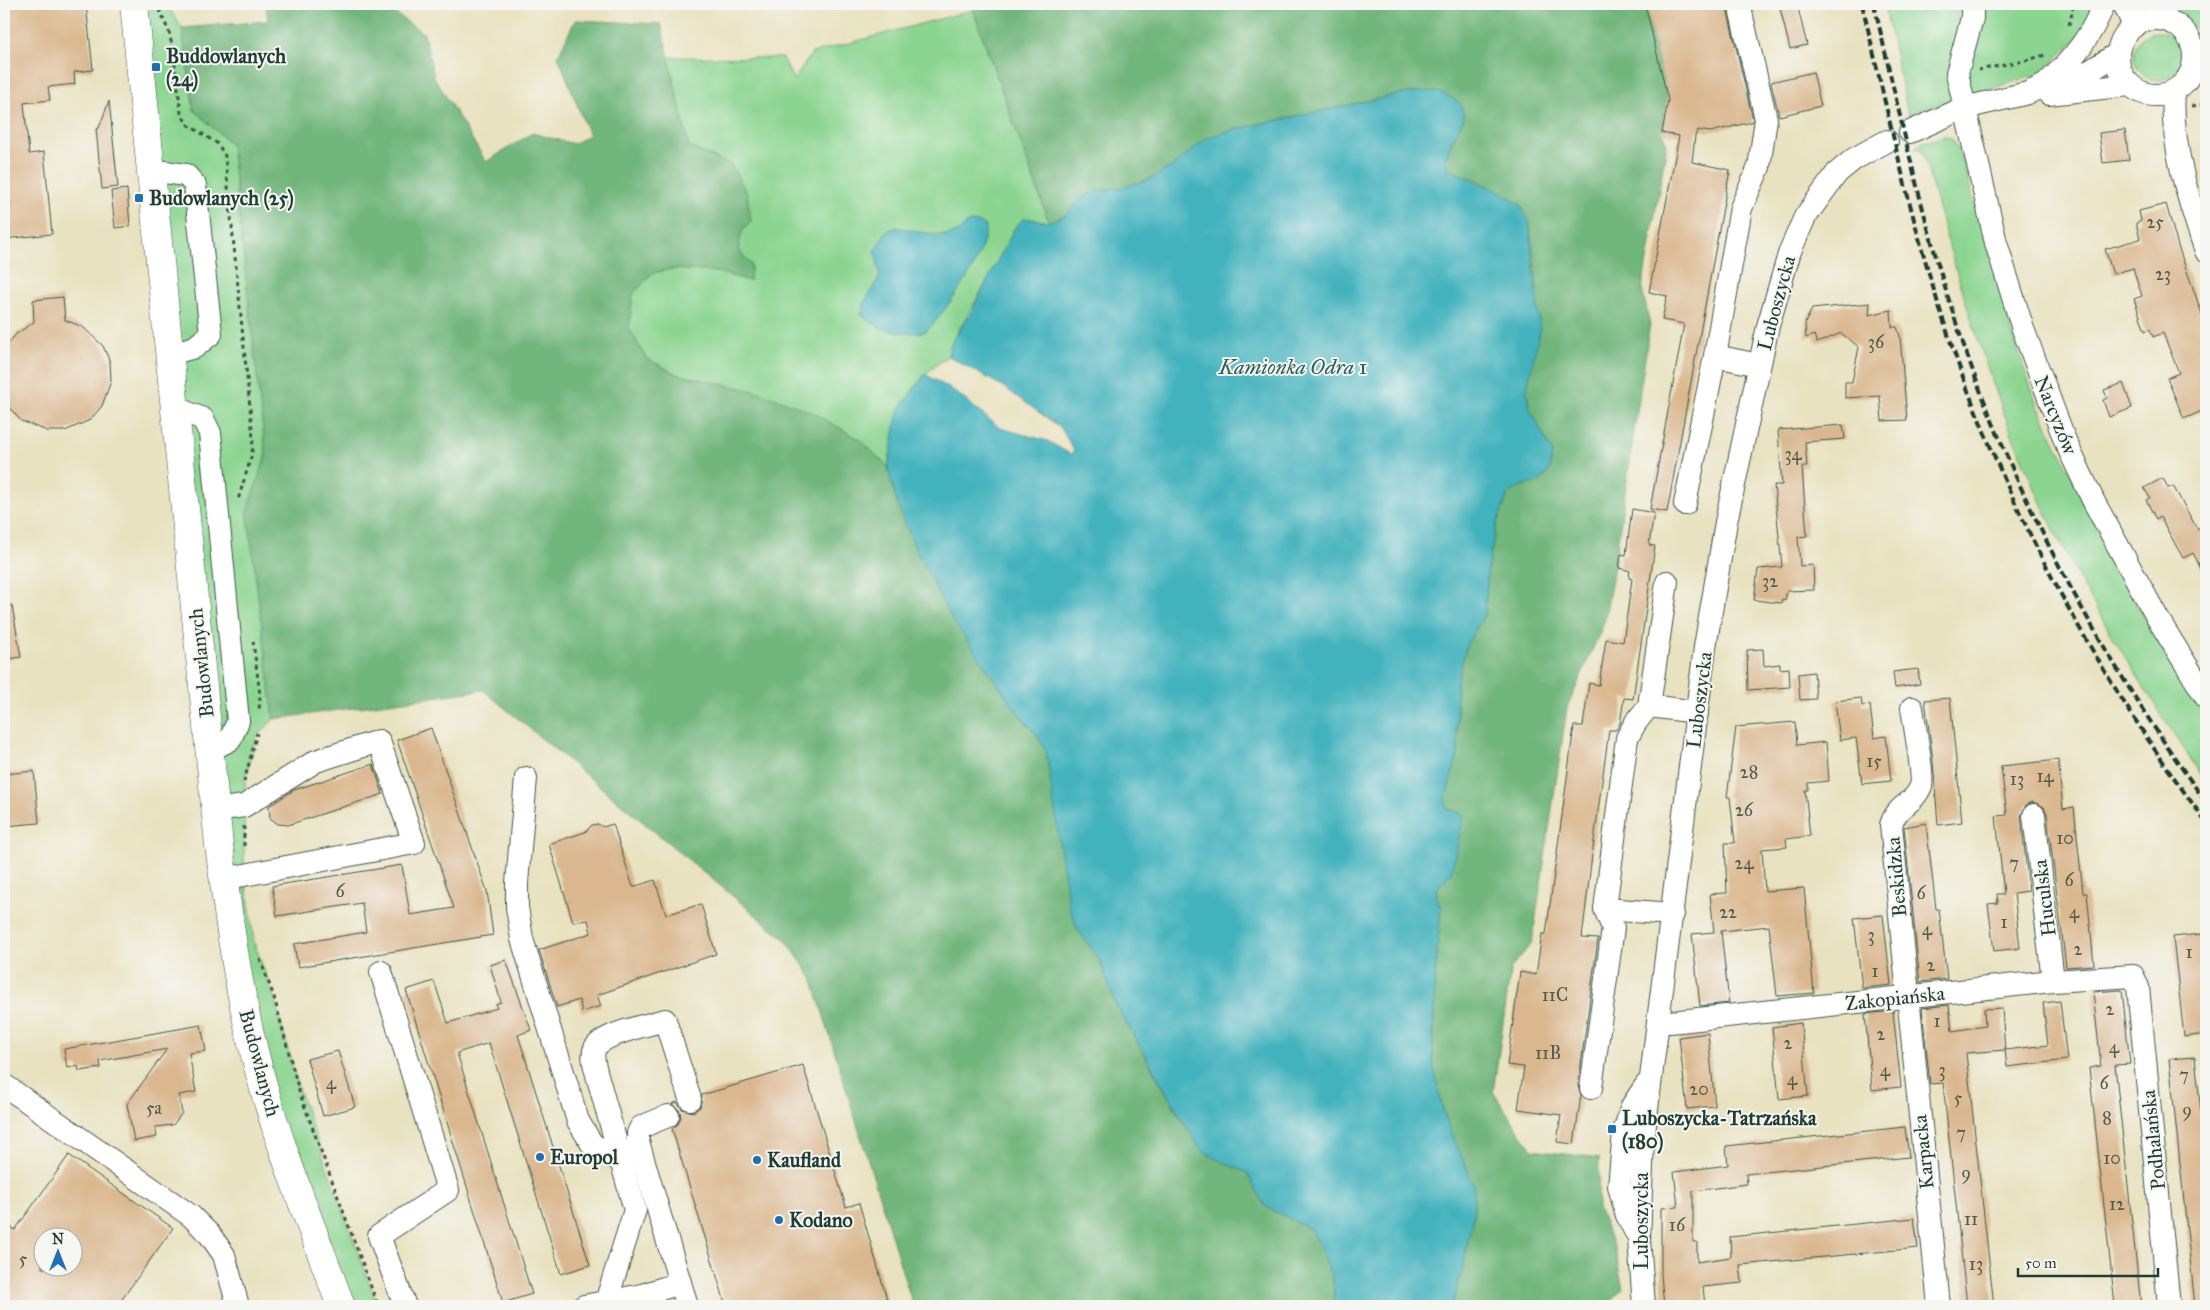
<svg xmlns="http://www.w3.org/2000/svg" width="2210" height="1310" font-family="'IM FELL Great Primer',serif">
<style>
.green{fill:#8cd591;stroke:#568962;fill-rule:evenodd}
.forest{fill:#71b67b;stroke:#487a58}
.water{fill:#42b2bd;stroke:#307878}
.building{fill:#dab78e;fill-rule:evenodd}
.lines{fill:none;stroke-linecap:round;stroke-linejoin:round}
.minor-casing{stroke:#3d5649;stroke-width:24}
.major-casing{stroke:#3d5649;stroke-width:29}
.path{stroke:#3d5649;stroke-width:3;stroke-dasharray:4 4;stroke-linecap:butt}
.minor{stroke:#fff;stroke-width:22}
.major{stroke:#fff;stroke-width:28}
.rail{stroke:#1f3d34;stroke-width:4;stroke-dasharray:8 4;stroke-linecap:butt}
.poi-dot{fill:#1f6fb2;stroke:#f6f6f2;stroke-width:2}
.labels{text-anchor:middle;stroke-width:4;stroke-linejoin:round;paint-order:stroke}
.number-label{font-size:18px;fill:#4e5c4a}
.poi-label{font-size:20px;font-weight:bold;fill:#1f3d34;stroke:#f6f6f2;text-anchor:start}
.street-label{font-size:20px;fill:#1f3d34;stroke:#f6f6f2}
.water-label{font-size:21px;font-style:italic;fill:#2a605d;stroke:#f6f6f2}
</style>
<rect width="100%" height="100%" fill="#f6f6f2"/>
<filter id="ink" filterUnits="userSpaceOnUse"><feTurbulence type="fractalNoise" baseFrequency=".02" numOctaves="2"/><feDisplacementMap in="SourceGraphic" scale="10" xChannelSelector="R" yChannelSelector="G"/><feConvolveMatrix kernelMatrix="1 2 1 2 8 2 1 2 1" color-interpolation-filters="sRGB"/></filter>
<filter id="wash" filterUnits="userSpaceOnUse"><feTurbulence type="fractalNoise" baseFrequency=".0096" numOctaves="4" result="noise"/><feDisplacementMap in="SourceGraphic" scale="20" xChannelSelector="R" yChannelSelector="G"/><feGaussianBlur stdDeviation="1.12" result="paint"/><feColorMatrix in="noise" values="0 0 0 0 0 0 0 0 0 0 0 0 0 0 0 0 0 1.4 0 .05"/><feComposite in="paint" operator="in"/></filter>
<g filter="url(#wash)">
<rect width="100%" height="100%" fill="#e9e2c0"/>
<!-- green -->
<g class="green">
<path d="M134 4H166L182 28 194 110 231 144 266 456 248 511 274 719 256 738 245 779 244 867 254 942 274 997 299 1091 378 1306H342L254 1051Z"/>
<path d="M1884 4H2094L2086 31 2039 74 1908 114Z"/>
<path d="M2159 4H2185L2206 17V36L2200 34 2184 17Z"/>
<path d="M973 10 1049 222 1024 218 951 343 948 356 925 374 898 411 888 467 859 439 763 393 676 374 646 358 628 328 633 294 652 273 673 269 718 272 750 281 751 265 738 249 742 230 731 165 689 147 668 57 782 58 794 80 812 53ZM986 226C985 260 951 301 931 327L867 320 862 314 864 303 880 276 895 227 914 232 952 235 961 231Z"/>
<circle cx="2158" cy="56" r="24"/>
<path d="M1945 136 1951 138 1960 153 2010 326 2036 402 2120 576 2178 676 2206 716V782C2152 701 2098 619 2054 530 1995 409 1957 279 1922 149H1914L1921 143Z"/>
</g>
<!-- forest -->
<g class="forest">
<path d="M266 4H382L424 34 434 77 486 162 532 133 574 144 589 135 558 56 575 20 661 24 689 147 731 165 747 193 751 221 742 231 738 249 751 265 750 281 718 272 673 269 652 273 633 294 629 328 646 358 676 374 763 393 814 413 859 439 888 467 897 504 919 556 1018 713 1037 735 1046 751 1066 879 1090 944 1100 961 1116 1005 1186 1128 1247 1173 1265 1206 1310 1229 1318 1241 1333 1279 1335 1306H913L812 978 786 940 483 690 274 719 247 511 266 456 231 144 194 110 182 28 268 21Z"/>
<path d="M979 4H1645L1667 93 1662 133 1667 144 1642 289 1650 324 1614 567 1604 623 1567 708 1532 943 1511 968 1493 1092 1532 1150 1599 1158 1598 1208 1615 1249 1623 1289 1606 1306H1452L1463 1267 1474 1212 1468 1169 1454 1142 1443 1111 1433 1063 1435 976 1441 907 1437 901 1436 889 1445 881 1457 810 1447 809 1444 800 1458 754 1456 684 1467 644 1485 613 1488 566 1497 523 1508 494 1523 485 1538 483 1550 470 1552 452 1529 407 1527 389 1531 364 1537 286 1529 221 1482 182 1450 170 1445 162 1451 143 1464 118 1428 91 1401 94 1236 129 1207 138 1173 166 1150 179 1123 187 1097 191 1081 199 1066 215 1049 222 973 10Z"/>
</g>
<!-- water -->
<g class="water">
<path d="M1428 91 1446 94 1461 104 1464 118 1451 143 1445 162 1450 170 1501 192 1520 204 1529 221 1540 329 1527 389 1529 407 1552 452 1550 470 1538 483 1523 485 1508 494 1497 523 1488 566 1485 613 1467 644 1456 684 1458 754 1445 800 1447 809 1464 814 1452 871 1436 889 1437 901 1441 907 1435 976 1433 1063 1443 1111 1474 1187V1212L1463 1267 1452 1306H1335L1333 1279 1318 1242 1310 1229 1265 1206 1247 1173 1214 1158 1199 1148 1116 1005 1100 961 1077 928 1069 907 1046 751 1037 735 1018 713 952 619 919 556 897 504 888 467 898 411 925 374 954 391 1000 428 1048 441 1070 454 1074 451 1061 428 1002 386 948 356 951 343 970 314 1015 227 1024 218 1049 222 1066 215 1081 199 1097 191 1123 187 1150 179 1173 166 1207 138 1236 129 1401 94Z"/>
<path d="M968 222 981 223 986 226C985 260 948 308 925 332 904 335 876 331 861 314L864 303 880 276 875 250 887 230C913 220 943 253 968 222Z"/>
</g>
<g id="blocks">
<!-- building -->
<g class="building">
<path d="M4 4H86L93 70 74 72 75 84 48 87 50 100 24 103 29 154 44 152 52 234 4 239V207L10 206 4 143Z"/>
<path d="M1645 4H1726L1753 120 1752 122 1710 132 1698 130 1695 136 1692 162 1730 170 1667 512 1650 509 1684 324 1662 320 1667 296 1649 292 1679 136 1662 133 1668 100Z"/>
<path d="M1779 4H1797L1807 45 1790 49Z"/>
<path d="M1813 72 1821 106 1779 116 1771 82Z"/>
<path d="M109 101 118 187 102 189 96 129 99 128Z"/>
<path d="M2125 130 2129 160 2103 163 2099 133Z"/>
<path d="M127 189 130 226 115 228 111 191Z"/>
<path d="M2166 204 2178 246 2206 325V409L2184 419 2167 378 2179 373 2163 333 2153 337 2150 329 2145 331 2134 299 2142 296 2133 268 2113 274 2105 249 2140 239 2136 223 2141 221 2139 211Z"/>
<path d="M63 297 65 320 83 327 103 346 110 362 111 381 102 406 90 420 65 431H47L21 421 4 401V349L16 334 34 322 33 300Z"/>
<path d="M1870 303 1869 315 1891 310 1892 327H1897L1900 336 1907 420 1882 421 1880 396 1845 398V382H1852L1859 347 1841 333 1817 343 1814 335 1806 338 1805 323 1812 309Z"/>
<path d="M2123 383 2132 408 2109 417 2103 400 2107 398 2104 390Z"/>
<path d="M1843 425 1845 439 1805 442 1807 467H1802L1807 536 1798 537 1800 566 1813 565 1814 590 1787 591 1785 600 1782 599 1781 603 1754 600 1758 569 1782 567 1774 485H1782L1778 430Z"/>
<path d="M2163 478 2168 488 2173 486 2198 530 2206 526V578L2193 553 2183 558 2160 517 2156 519 2146 500 2150 498 2144 488Z"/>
<path d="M1632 509 1654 513 1649 545 1655 546 1633 699 1624 698 1620 724 1616 730H1609L1591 863 1582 938 1598 939 1578 1086 1581 1095 1574 1144 1557 1142 1561 1115 1518 1109 1524 1067 1507 1065 1520 972 1536 975 1542 934H1546L1574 726H1583L1589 683 1599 685 1606 639 1623 642 1632 579 1629 578 1630 571 1619 568 1621 554 1626 555Z"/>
<path d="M12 605 21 657 4 660V606Z"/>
<path d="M1763 649 1764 666 1780 664V669L1789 668 1790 687 1748 690 1747 650Z"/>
<path d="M1918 669 1920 684 1895 688 1893 672Z"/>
<path d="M1814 672 1816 699 1800 700 1798 674Z"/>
<path d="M1861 698 1862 706 1870 705 1874 738 1886 736 1891 781 1862 784 1856 738 1840 740 1835 701Z"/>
<path d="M1950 698 1962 822 1938 825 1933 760 1925 700Z"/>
<path d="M1795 722 1797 745 1826 742 1829 781 1808 783V790H1805L1810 836 1786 839 1787 847 1762 849 1765 891 1804 888 1814 993 1777 996 1769 926 1721 931 1729 1003 1700 1006 1692 934 1714 932 1710 894 1727 893 1725 843H1735L1730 797H1727L1736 727Z"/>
<path d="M431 728 487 891 493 935 298 967 294 944 366 932 362 903 277 916 272 886 402 865 410 915 454 908 397 740Z"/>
<path d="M2058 760 2063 809 2074 807 2083 893H2087L2094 965 2066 967 2047 814 2044 807 2033 802 2026 805 2021 816 2029 891 2014 893 2020 948 1994 951 1988 904 1998 903 1997 894H2004L1996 816 2007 815 2001 766Z"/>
<path d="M373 764 383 794 288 825 278 824 270 818 269 806 294 790Z"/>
<path d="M34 771 39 823 5 826 4 774Z"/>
<path d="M1926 823 1936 909H1939L1947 979 1920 982 1904 827Z"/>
<path d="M598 824 603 827 613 824 633 887 655 880 666 915 701 904 716 954 597 995 601 1006 582 1012 579 1000 557 1007 539 950 591 933 588 920 573 922 549 844 585 832 592 825Z"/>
<path d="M1883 915 1891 985 1862 988 1854 918Z"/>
<path d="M2202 934 2206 973V1034L2184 1037 2173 937Z"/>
<path d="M506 960 531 1030 518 1035 590 1265 561 1274 489 1043 457 1053 532 1294 503 1303 406 990 434 981 448 1023 497 1008 496 1004 501 1002 490 965Z"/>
<path d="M2122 990 2130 1064 2115 1065 2141 1306H2115L2089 1068 2101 1066 2093 992Z"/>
<path d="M2060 1001 2067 1060 2007 1067 2005 1050 2048 1045 2043 1003Z"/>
<path d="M1949 1005 1952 1031 1985 1026 1984 1009 2002 1008 2005 1050 1966 1053 1994 1306H1967L1943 1083 1930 1084 1922 1008Z"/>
<path d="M1893 1011 1901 1087 1872 1090 1865 1014Z"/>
<path d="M1801 1023 1808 1096 1779 1099 1772 1027Z"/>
<path d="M201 1025 206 1051 189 1053 196 1092 179 1095 182 1113 173 1125 155 1127 157 1137 134 1141 127 1104 167 1049 100 1061 101 1068 79 1071 78 1066 67 1068 64 1049Z"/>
<path d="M1708 1033 1715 1106 1687 1109 1679 1037Z"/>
<path d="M338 1051 355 1107 323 1116 307 1059Z"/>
<path d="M2195 1057 2206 1159V1306H2195L2169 1059Z"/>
<path d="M803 1065 846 1207 859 1203 889 1306H726L672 1129 678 1124 681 1117 680 1111 672 1104 677 1102 682 1109 693 1112 700 1107 702 1095Z"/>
<path d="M1905 1127 1909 1157 1746 1174 1747 1184 1693 1191V1242H1697V1262L1731 1257 1730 1237 1914 1218 1918 1248 1740 1265 1742 1283 1703 1287 1705 1306H1664L1661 1275V1208L1678 1207 1674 1172 1728 1165 1726 1146Z"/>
<path d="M69 1155 173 1228 117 1306H4V1222L15 1230ZM42 1238H72V1268H42Z"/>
</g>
</g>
</g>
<g filter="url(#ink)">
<use href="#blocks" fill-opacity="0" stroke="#3d5649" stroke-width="1"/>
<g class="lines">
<defs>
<g id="minor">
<path d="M1739 4 1766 119 1759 167 1741 208 1715 356 1759 365"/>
<path d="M1972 4V18L1957 73 1996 243 2023 329 2066 443 2094 502 2158 619 2206 697"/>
<path d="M2124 4 2134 26"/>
<circle cx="2156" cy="57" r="38"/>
<path d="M2049 81C2075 57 2091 36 2104 4"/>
<path d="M2174 91C2170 143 2189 202 2206 251"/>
<path d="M2049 94 2129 85"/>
<path d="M1910 132 1964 108 2028 93 2047 84 2090 71 2117 54"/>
<path d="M151 170 186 175 195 185 211 334 195 347 170 354"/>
<path d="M176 408 203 419 210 433 238 721 230 740 210 750"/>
<path d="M1685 504 1715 356"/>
<path d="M1667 582 1649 706 1697 712"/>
<path d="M1649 706 1636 722 1627 738 1605 909 1673 914"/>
<path d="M1912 708C1914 722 1924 777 1921 786 1913 806 1898 803 1891 825L1939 1306"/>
<path d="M526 778 517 883V907L522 939 578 1121 592 1144 622 1162"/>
<path d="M216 810 244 806 316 761 379 741 414 843 223 879"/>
<path d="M2034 815 2053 981"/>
<path d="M381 972 448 1190 379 1236 405 1306"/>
<path d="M1658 1021 1670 1022 2053 981 2133 976 2138 987 2169 1306"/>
<path d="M4 1085 191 1216 210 1235 224 1255 238 1306"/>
<path d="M1591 1088 1613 928 1605 909"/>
<path d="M668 1116 641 1127 638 1133V1142L687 1306"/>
<path d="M1635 1231 1626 1213 1619 1186 1624 1132 1632 1106 1646 1085"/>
<path d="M606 1302 635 1210 597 1075C595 1067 591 1056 595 1048 604 1033 649 1025 665 1020L690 1099"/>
<path d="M584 1306 642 1295 680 1283"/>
<path d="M1644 1306 1639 1239 1643 1141 1705 647 1726 522 1768 326 1790 251 1805 217 1837 173 1854 159 1887 141"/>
</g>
<path id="major" d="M134 4 219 845C228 914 237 983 254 1051 275 1138 310 1222 341 1306"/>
</defs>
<!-- minor casing -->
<use href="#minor" class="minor-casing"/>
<!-- major casing -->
<use href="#major" class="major-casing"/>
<!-- path -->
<g class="path">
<path d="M2196 4 2206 9"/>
<path d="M159 9 169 32 173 50 181 113 187 124 218 144 225 156 253 438 252 454 238 500"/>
<path d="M2069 25 2074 4"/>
<path d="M1978 70 2024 61 2045 55"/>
<path d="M2141 100 2154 105"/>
<path d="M2192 106 2206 104"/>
<path d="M253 641 260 695 259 712"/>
<path d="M244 782 257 733"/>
<path d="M244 826V847"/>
<path d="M260 959 274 997 299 1091 378 1306"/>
</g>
<!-- minor -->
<use href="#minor" class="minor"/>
<!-- major -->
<use href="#major" class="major"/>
<!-- rail -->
<g class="rail">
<path d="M1862 4C1891 126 1917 250 1960 369 2019 532 2103 683 2206 822"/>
<path d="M1874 4C1902 124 1928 247 1970 363 2027 521 2108 667 2206 802"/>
</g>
</g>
</g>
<!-- markers -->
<g class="poi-dot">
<rect x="151" y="62" width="10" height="10" rx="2.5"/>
<rect x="134" y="193" width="10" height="10" rx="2.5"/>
<rect x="1607" y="1124" width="10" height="10" rx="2.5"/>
<circle cx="540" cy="1157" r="5"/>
<circle cx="757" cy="1160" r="5"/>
<circle cx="779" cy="1220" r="5"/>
</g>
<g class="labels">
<!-- number labels -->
<g class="number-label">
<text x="2155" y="228">25</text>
<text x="2163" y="280">23</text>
<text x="1876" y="348">36</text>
<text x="1793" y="460">34</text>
<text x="1770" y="587">32</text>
<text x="1874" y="767">15</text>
<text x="1749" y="778">28</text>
<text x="2045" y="782">14</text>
<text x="2017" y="785">13</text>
<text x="1744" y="816">26</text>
<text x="2065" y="844">10</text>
<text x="1744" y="869">24</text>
<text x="2014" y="869">7</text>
<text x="2069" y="886">6</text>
<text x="340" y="897">6</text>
<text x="1921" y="899">6</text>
<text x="1728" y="918">22</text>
<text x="2074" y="918">4</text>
<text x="2004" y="928">1</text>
<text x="1927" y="935">4</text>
<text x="1871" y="941">3</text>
<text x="2078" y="955">2</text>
<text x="2189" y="958">1</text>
<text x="1931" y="971">2</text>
<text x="1875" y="977">1</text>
<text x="1555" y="1001">11C</text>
<text x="2110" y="1015">2</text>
<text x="1937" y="1027">1</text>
<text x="1881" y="1040">2</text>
<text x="1788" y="1049">2</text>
<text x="2114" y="1053">4</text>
<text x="1548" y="1059">11B</text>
<text x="1885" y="1076">4</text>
<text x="1942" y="1076">3</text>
<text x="2184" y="1081">7</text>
<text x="1792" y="1085">4</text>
<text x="331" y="1089">4</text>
<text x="2104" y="1089">6</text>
<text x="1699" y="1095">20</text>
<text x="1958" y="1104">5</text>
<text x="154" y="1114">5a</text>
<text x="2187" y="1116">9</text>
<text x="2107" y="1124">8</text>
<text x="1961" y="1139">7</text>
<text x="2112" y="1164">10</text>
<text x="1966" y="1179">9</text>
<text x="2117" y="1210">12</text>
<text x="1971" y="1225">11</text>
<text x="1677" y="1231">16</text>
<text x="23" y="1265">5</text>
<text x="1976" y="1270">13</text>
</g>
<!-- poi labels -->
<g class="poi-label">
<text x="166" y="63">Buddowlanych<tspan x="166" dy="23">(24)</tspan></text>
<text x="149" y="205">Budowlanych (25)</text>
<text x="1622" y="1125">Luboszycka-Tatrzańska<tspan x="1622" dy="23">(180)</tspan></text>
<text x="550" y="1164">Europol</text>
<text x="767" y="1167">Kaufland</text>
<text x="789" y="1227">Kodano</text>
</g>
<!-- street labels -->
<g class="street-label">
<text transform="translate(1776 303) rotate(-75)" y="7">Luboszycka</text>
<text transform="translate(2056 415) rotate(68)" y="7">Narcyzów</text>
<text transform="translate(201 663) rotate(-96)" y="7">Budowlanych</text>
<text transform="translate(1699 700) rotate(-83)" y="7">Luboszycka</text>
<text transform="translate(1896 877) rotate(-95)" y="7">Beskidzka</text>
<text transform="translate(2044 898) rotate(-97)" y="7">Huculska</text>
<text transform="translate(1895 998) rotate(-6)" y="7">Zakopiańska</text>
<text transform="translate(260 1063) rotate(75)" y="7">Budowlanych</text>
<text transform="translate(2153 1140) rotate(-96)" y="7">Podhalańska</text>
<text transform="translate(1923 1152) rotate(-96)" y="7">Karpacka</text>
<text transform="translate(1641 1221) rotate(-90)" y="7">Luboszycka</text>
</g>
<!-- water labels -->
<g class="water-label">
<text x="1293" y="374">Kamionka Odra 1</text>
</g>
</g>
<!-- margin -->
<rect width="2210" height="1310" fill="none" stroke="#f6f6f2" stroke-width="20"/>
<!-- north arrow -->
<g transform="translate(58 1252)"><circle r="24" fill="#f6f6f2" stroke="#a0aca6"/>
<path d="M0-4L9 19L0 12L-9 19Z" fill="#1f6fb2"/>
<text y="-8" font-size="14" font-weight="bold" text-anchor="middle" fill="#1f3d34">N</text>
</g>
<!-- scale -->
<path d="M2018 1268v8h140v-8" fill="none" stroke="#1f3d34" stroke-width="2.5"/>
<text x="2025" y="1268" font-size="15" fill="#1f3d34" stroke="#f6f6f2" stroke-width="4" paint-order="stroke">50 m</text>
</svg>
